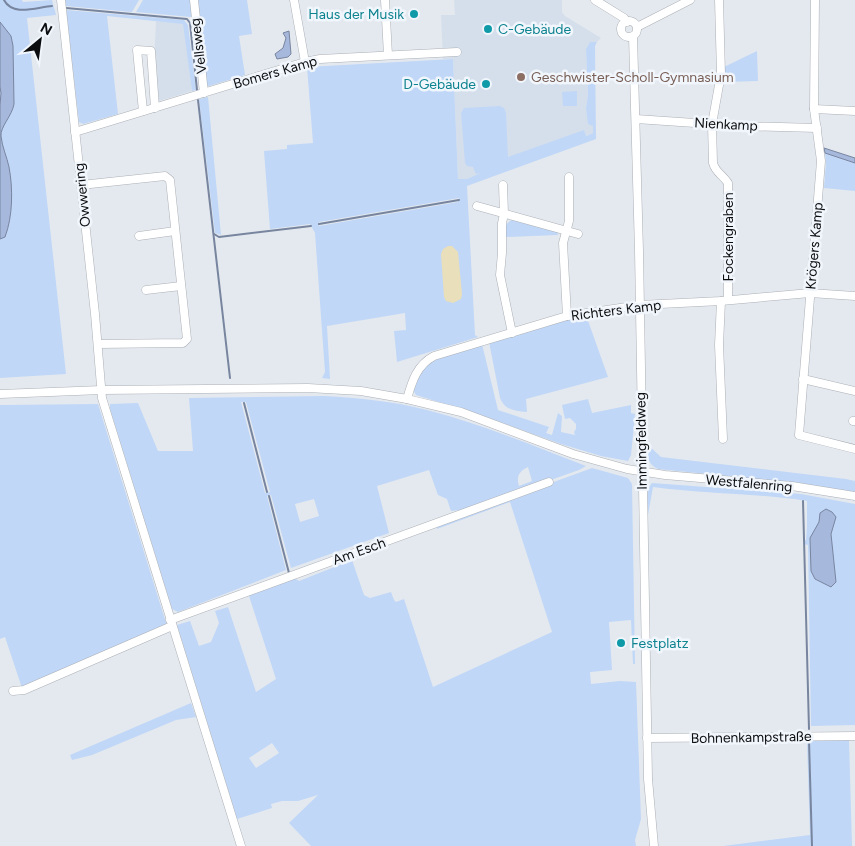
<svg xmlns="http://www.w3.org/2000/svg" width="855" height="846" font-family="Figtree,sans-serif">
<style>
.built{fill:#d5dfeb}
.green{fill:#c0d7f7;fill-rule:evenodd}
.sand{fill:#e9dfba}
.water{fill:#a7b8dd;stroke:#78859f}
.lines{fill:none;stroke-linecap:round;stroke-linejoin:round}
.stream{stroke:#78859f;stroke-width:2}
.minor-casing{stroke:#acb0b6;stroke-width:9}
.minor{stroke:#fff;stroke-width:8}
.culture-dot{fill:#0f9aa8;stroke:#f1f6fc;stroke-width:2}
.education-dot{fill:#8d6e63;stroke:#f1f6fc;stroke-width:2}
.labels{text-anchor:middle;stroke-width:5;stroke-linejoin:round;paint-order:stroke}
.culture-label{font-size:14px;fill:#0d838f;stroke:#f1f6fc;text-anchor:end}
.street-label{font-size:14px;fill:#0c0d0f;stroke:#f1f6fc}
.education-label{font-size:14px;fill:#785e54;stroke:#f1f6fc;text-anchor:start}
</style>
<rect width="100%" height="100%" fill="#e4e9ef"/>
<!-- built -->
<g class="built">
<path d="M454 0H562V12L565 16 601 38 597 42H590L586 49 588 95 586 108 593 126V133L467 179H458L453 59H443L441 15H455Z"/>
<path d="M156 21 181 23 184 25 192 91 159 101 154 65Z"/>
</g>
<!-- green -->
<g class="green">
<path d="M0 0H22L23 2 52 0C53 6 55 9 56 15L27 18 66 374 0 378Z"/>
<path d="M65 0H139L132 12 66 6Z"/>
<path d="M143 0H191V17L136 12Z"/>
<path d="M197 0H247L252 34 239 36 245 75 209 86 206 85Z"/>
<path d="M66 10 184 20 188 25 196 90 192 91 183 24 107 16 118 114 83 124 79 122Z"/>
<path d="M590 42H597L595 46 596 139 467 186 475 335 478 337 397 362 394 331 406 330 405 313 327 326 330 379 322 378 325 372 315 233 310 224 270 229 264 151 287 149V145L313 143 307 67 453 59 458 179H467L481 173 476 174 473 167 467 166 465 163 461 113 464 108 500 106 504 108 506 113 508 157 584 130 586 136 593 133V126L588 124 586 108 588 95 586 49ZM459 198 458 202 319 226V222Z"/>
<path d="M757 51 758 81 724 82V67Z"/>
<path d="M577 91V106H563L562 92Z"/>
<path d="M208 97 221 235 215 233 199 99Z"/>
<path d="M825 153 855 163V191L824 188 826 163Z"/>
<path d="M514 219 557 230 558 235 505 237C505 229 504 223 514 219Z"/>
<path d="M586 315 608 377 526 399 527 412C514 411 505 410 500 398L489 342 564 320Z"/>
<path d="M482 344 498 410 549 427 546 433 552 435 558 413 562 416 561 432 575 435 574 432 576 429V424L570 418 565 419 562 405 588 399 592 413 631 405V413L635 414 631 455 628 461 601 456 561 444 486 417 416 395 413 390 420 371 430 360Z"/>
<path d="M324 396C359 398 393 401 427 410 481 424 534 446 586 466L579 470 468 509 451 511 447 499 438 495 429 470 377 486 389 533 291 568 271 495 267 496 286 570 178 612 172 609 110 409V404L138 403 158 451H193L189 398ZM241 402H246L270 492 265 493ZM528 467 532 481 519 486C516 477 519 471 528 467ZM314 499 319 516 300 522 295 504Z"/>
<path d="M98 404 167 626 22 688 5 637 0 639V405Z"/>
<path d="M646 443 661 457 846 479 855 481V493L805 484 658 469C647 464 647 455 646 443Z"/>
<path d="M592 468 628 478 632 484 635 664H633L631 620 609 622 612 670 590 672 591 684 620 681 636 682 641 819 635 840 636 846H311L289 823 318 795 298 801H282L271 804 272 808 237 819 177 625 190 621 199 646 211 642 219 623 215 611 228 607 256 692 276 679 248 593 293 577 299 581 352 560 364 595 370 598 391 592 394 600 396 602 404 599 433 687 552 632 510 502 437 529 436 525ZM272 743 279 753 256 768 249 758Z"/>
<path d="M652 483 801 494 855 504V725L811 726 808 545 804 544V541L806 540 807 527V501C756 493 704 494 653 487L648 515C647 504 645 491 652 483Z"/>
<path d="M191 703 196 717 176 720 92 755 72 760 70 755Z"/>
<path d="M849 740 852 846H723L810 835 807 741Z"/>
</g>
<!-- sand -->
<path class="sand" d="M448 246H452L458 252 462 294 461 299 453 303 446 301 444 297 441 254 443 249Z"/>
<!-- water -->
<g class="water">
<path d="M0 22 11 36 13 46 14 104C12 116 0 127 1 136 2 147 7 157 9 167 13 188 13 216 5 237L0 239V105L1 93 0 87Z"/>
<path d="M289 31 291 54 288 57 277 59 275 54 283 48 286 38 283 33Z"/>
<path d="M824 148 855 158V163L825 153Z"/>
<path d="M826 509 832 512 836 517 831 534 836 582 831 587 815 579 811 571 810 538 819 522 820 513Z"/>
</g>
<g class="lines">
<!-- stream -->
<g class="stream">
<path d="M4 0C13 17 37 7 52 6"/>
<path d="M66 8 187 19 190 23 197 90"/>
<path d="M198 100 230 378"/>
<path d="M319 224 459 200"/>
<path d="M214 234 219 237 311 226"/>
<path d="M244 403 267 492"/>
<path d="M269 496 289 573"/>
<path d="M803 501 809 729"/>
<path d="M809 741 812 846"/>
</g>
<defs>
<g id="minor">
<path d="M61 0 95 314 102 398 241 846"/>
<path d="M194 0 204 93"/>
<path d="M294 0 305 62"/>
<path d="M385 0 388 55"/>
<path d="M595 0 624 18 627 22"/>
<path d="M719 0 721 74 712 124 713 163C715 172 723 175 728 183V300"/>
<path d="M815 0 814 109 821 161 799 435 855 449"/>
<circle cx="629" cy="29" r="8"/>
<path d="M637 27 690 0"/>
<path d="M633 36 639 251 648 779 654 846"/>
<path d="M814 109 855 111"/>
<path d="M143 111 137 50 151 51 155 108"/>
<path d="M636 119 739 126 817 128"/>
<path d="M75 132 305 62 320 59 457 52"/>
<path d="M81 185 165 176 170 180 187 339 183 343 98 344"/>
<path d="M503 185 504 214 502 223V253L500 275 512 333"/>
<path d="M477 206 578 234"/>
<path d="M139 236 175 231"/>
<path d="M146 290 181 286"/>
<path d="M721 301 719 345 723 439"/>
<path d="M567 316 563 243 569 221V177"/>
<path d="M803 379 855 391"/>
<path d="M0 394 102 390 308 388 361 391 407 399 461 412 573 454 627 469 665 475 792 486 855 496"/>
<path d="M407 399C412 381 417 365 434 356L567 316 640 305 721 301 810 293 855 296"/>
<path d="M853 421H855"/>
<path d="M170 620 549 482"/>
<path d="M13 691 24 690 172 626"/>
<path d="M647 738 855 736"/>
</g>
</defs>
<!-- minor casing -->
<use href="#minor" class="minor-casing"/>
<!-- minor -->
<use href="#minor" class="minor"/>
</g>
<!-- markers -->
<g class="culture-dot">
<circle cx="414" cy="14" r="5"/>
<circle cx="488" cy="29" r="5"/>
<circle cx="486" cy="84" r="5"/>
<circle cx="621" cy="643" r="5"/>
</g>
<circle class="education-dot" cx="521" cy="77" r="5"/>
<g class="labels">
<!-- culture labels -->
<g class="culture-label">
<text x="404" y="19">Haus der Musik</text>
<text x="498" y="34" text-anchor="start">C-Gebäude</text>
<text x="476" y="89">D-Gebäude</text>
<text x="631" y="648" text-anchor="start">Festplatz</text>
</g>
<!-- street labels -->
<g class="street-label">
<text transform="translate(198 46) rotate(-97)" y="5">Vellsweg</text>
<text transform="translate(275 72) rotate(-16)" y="5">Bomers Kamp</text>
<text transform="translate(726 124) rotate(3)" y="5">Nienkamp</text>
<text transform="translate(82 195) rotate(-96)" y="5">Owwering</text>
<text transform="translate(728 237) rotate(-90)" y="5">Fockengraben</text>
<text transform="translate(814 246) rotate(-85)" y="5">Krögers Kamp</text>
<text transform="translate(616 310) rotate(-7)" y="5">Richters Kamp</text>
<text transform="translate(641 441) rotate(-91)" y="5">Immingfeldweg</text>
<text transform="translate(749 483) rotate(5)" y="5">Westfalenring</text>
<text transform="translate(359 551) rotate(-20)" y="5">Am Esch</text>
<text transform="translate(751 737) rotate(-1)" y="5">Bohnenkampstraße</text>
</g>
<!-- education labels -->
<g class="education-label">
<text x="531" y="82">Geschwister-Scholl-Gymnasium</text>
</g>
</g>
<!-- north arrow -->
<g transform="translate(40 40) rotate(29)" stroke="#f1f6fc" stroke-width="4" paint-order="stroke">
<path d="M0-4L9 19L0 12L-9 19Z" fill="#0c0d0f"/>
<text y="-8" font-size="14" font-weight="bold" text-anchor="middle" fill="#0c0d0f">N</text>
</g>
</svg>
